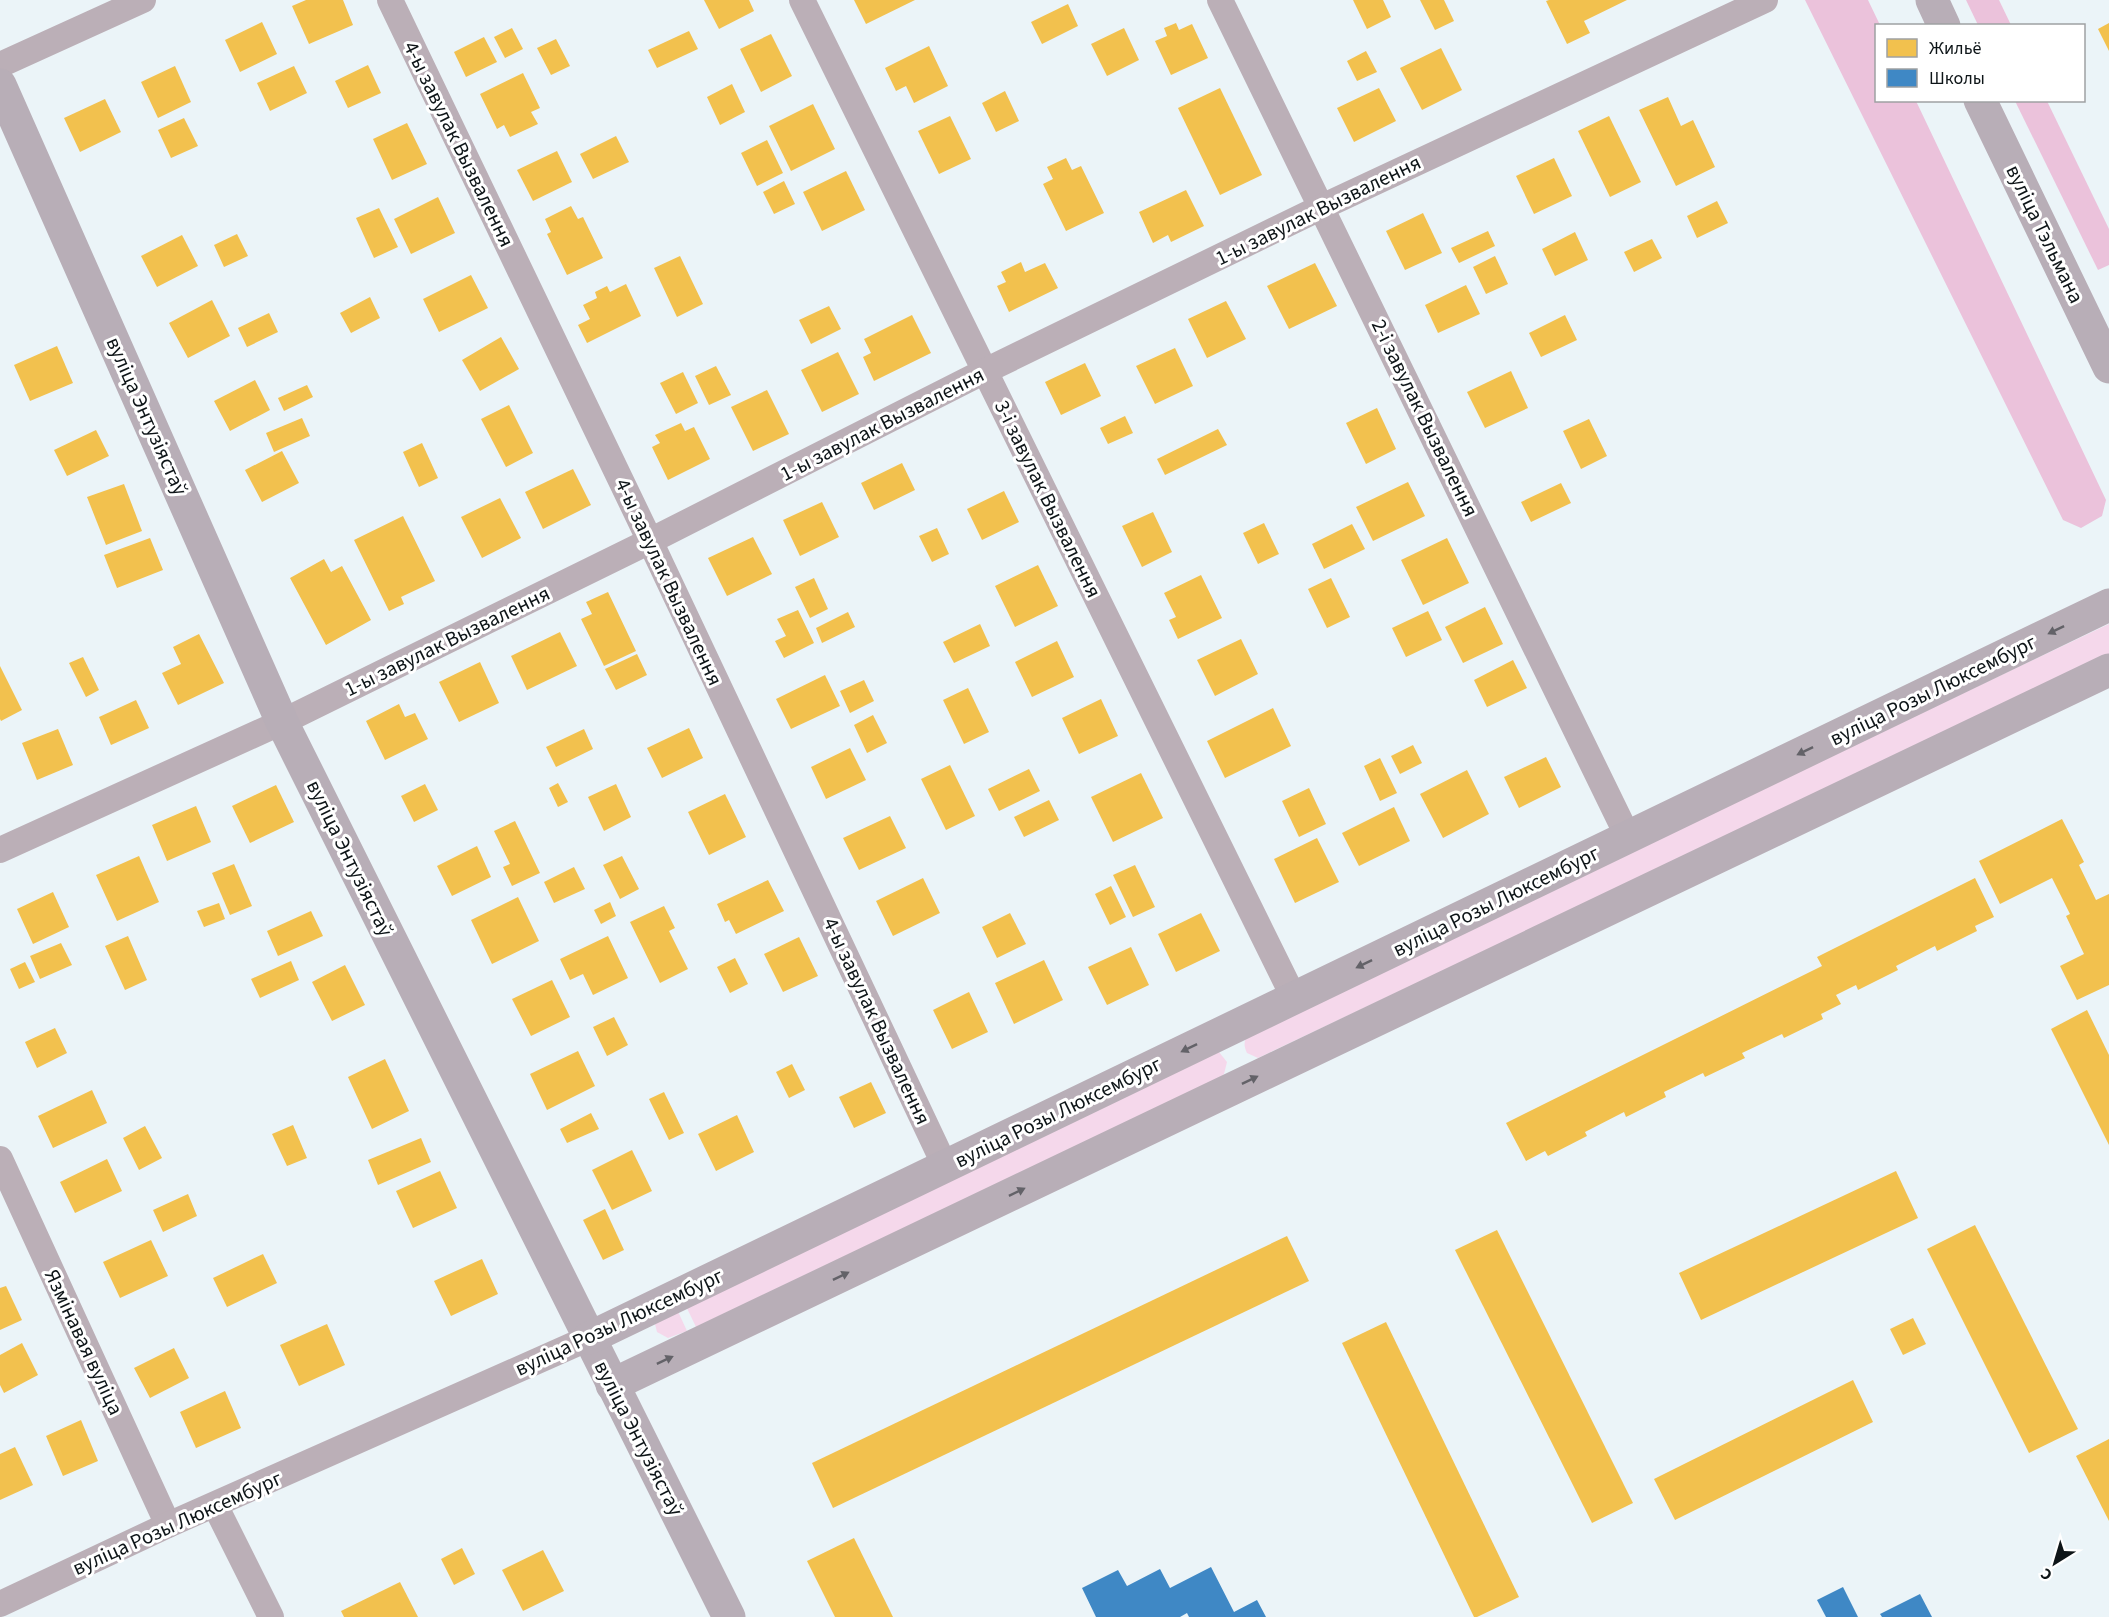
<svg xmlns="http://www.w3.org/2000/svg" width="2109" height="1617" font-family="'Source Sans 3',sans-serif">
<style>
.green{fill:#f5d8eb}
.forest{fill:#ebc2db}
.homes{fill:#f2c14e}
.schools{fill:#3f88c5}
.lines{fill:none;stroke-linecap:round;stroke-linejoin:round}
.street{stroke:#bbafb7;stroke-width:26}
.secondary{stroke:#b8aeb7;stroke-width:33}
.oneway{fill:#636268}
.labels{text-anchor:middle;stroke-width:6;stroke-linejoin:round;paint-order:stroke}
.street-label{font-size:21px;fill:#0e1518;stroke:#fff}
</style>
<rect width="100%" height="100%" fill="#ebf4f8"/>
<!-- green -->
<g class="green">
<path d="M2109 624V656L1258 1058 1247 1053C1239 1037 1252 1032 1264 1025Z"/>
<path d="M1219 1052 1227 1062 1224 1074 1219 1078 696 1327 683 1300Z"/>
<path d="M675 1305 687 1331 668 1338 657 1332 654 1320Z"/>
</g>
<!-- forest -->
<g class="forest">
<path d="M1805 0H1868L1880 25 1876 26V100L1916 101 2106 500 2102 516 2081 528 2063 520Z"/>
<path d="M1966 0H1999L2011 25H1978Z"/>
<path d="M2015 101H2047L2109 229V265L2098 270Z"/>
</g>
<!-- homes -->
<g class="homes">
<path d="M306 0H343L353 25 309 44 292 6Z"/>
<path d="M704 0H749L754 11 719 29Z"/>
<path d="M854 0H915L866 24Z"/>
<path d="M1353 0H1383L1391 17 1367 29Z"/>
<path d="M1420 0H1444L1454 21 1435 30Z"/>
<path d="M1549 0H1627L1584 21 1590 33 1567 44 1546 1Z"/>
<path d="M1068 4 1078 26 1042 44 1031 22Z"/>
<path d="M262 22 277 54 240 72 225 40Z"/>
<path d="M1176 23 1179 30 1192 24 1208 58 1171 75 1155 41 1167 36 1164 28Z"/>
<path d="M2109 23V51L2098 29Z"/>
<path d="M512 28 523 49 505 58 494 37Z"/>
<path d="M1124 28 1139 60 1107 76 1091 44Z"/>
<path d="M689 31 698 49 657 68 648 50Z"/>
<path d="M771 34 792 76 761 92 740 49Z"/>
<path d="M484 37 497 62 466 77 454 52Z"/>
<path d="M556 39 570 66 551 75 537 48Z"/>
<path d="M929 46 948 86 914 103 906 86 896 91 885 68Z"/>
<path d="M1441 48 1462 90 1422 110 1400 68Z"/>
<path d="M1366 51 1377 72 1357 81 1347 61Z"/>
<path d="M368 65 381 93 348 108 335 81Z"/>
<path d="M175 66 191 102 158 118 141 82Z"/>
<path d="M294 66 307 93 270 111 257 83Z"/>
<path d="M523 73 540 108 531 112 538 124 510 137 504 125 497 129 480 94Z"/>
<path d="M732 84 745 112 720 125 707 97Z"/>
<path d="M1220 88 1262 175 1220 195 1178 108Z"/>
<path d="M1379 88 1396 121 1354 142 1337 108Z"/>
<path d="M1005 91 1019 121 996 132 982 103Z"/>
<path d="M1668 97 1681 126 1693 120 1715 167 1676 186 1639 110Z"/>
<path d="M105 99 121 132 80 152 64 118Z"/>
<path d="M813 104 835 149 791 171 769 126Z"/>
<path d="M950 116 971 159 939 174 918 131Z"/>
<path d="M1609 116 1641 182 1610 197 1578 131Z"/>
<path d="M184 118 198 146 171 158 158 130Z"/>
<path d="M407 123 427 164 392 180 373 139Z"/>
<path d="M616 136 629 162 593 179 580 154Z"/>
<path d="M767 140 783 173 757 186 741 153Z"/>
<path d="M557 151 572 182 533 201 517 170Z"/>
<path d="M1066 158 1072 170 1081 166 1104 213 1066 231 1043 184 1053 179 1047 167Z"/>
<path d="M1554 158 1572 196 1534 214 1516 176Z"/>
<path d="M846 171 865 210 822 231 803 192Z"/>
<path d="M784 181 795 204 774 214 763 192Z"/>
<path d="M1186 190 1204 226 1171 242 1168 235 1153 243 1139 212Z"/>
<path d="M438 197 455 233 411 254 394 219Z"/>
<path d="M1717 201 1728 223 1697 238 1687 216Z"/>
<path d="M571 206 578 219 583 217 603 258 567 275 547 234 551 232 545 219Z"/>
<path d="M379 208 398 247 374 258 356 218Z"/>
<path d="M1423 213 1442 253 1405 270 1386 231Z"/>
<path d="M1488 231 1495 246 1459 263 1451 248Z"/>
<path d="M1575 232 1588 260 1555 276 1542 249Z"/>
<path d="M237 234 248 256 224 267 214 245Z"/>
<path d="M182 235 198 266 157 287 141 256Z"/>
<path d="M1652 239 1662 258 1634 272 1624 252Z"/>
<path d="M680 256 703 304 677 317 654 268Z"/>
<path d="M1495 256 1508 284 1486 294 1473 267Z"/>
<path d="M1021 262 1025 272 1045 263 1058 288 1009 312 997 286 1006 282 1001 272Z"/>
<path d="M1315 263 1337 306 1289 329 1267 286Z"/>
<path d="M471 275 488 308 439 332 423 299Z"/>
<path d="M626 284 641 316 587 343 578 325 590 319 583 305 597 298 595 292 607 286 610 292Z"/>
<path d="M1466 285 1480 314 1438 333 1425 305Z"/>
<path d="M370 297 380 318 351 333 340 313Z"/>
<path d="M212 300 230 336 188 358 169 323Z"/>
<path d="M1226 301 1246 339 1207 358 1188 319Z"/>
<path d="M829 306 841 329 811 344 799 320Z"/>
<path d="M269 313 278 332 247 347 238 328Z"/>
<path d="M912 315 931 353 874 381 863 357 871 353 864 339Z"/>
<path d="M1565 315 1577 340 1541 357 1529 333Z"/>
<path d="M501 337 519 369 480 391 462 360Z"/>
<path d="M57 346 73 383 30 401 14 365Z"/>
<path d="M1175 348 1193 386 1155 404 1136 366Z"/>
<path d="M838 352 859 394 822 412 801 370Z"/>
<path d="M1085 363 1101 396 1061 415 1045 382Z"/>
<path d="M716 366 731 395 709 405 695 376Z"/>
<path d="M1511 371 1528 408 1485 428 1467 392Z"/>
<path d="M683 372 698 403 676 414 660 383Z"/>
<path d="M255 380 270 410 230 431 214 401Z"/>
<path d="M307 385 313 397 284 411 278 398Z"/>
<path d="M767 390 789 434 753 451 731 407Z"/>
<path d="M509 405 533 453 506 467 481 419Z"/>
<path d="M1377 408 1396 449 1366 464 1346 423Z"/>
<path d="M1125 416 1133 433 1108 444 1100 428Z"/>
<path d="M302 418 310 436 274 452 266 433Z"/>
<path d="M1589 419 1607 456 1581 469 1563 431Z"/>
<path d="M681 423 685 431 694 427 710 459 668 480 652 447 660 443 655 435Z"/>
<path d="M1218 429 1227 445 1165 475 1157 459Z"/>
<path d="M96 430 109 456 67 476 54 450Z"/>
<path d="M422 443 438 478 419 487 403 452Z"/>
<path d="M282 451 299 483 262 502 245 470Z"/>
<path d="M902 463 915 490 874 510 861 483Z"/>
<path d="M573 469 591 505 543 529 525 492Z"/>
<path d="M1408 482 1425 516 1373 541 1356 507Z"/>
<path d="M1561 483 1571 503 1531 522 1521 502Z"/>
<path d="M124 484 142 531 106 545 87 497Z"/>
<path d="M1004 491 1019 522 982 540 967 509Z"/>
<path d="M500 498 521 538 482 558 461 517Z"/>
<path d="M822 502 839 537 800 556 783 520Z"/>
<path d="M1153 512 1172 552 1142 567 1122 526Z"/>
<path d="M403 516 435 581 401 597 404 604 389 611 354 540Z"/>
<path d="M1264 523 1279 554 1258 564 1243 533Z"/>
<path d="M1352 524 1365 549 1324 569 1312 544Z"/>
<path d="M937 528 949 554 932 562 919 536Z"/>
<path d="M753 537 772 574 727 596 708 558Z"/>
<path d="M150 538 163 570 117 588 104 555Z"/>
<path d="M1447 538 1469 583 1423 605 1401 560Z"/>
<path d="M324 559 331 572 342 566 371 620 326 645 290 578Z"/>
<path d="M1038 565 1058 606 1015 627 995 586Z"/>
<path d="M1201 575 1222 618 1178 639 1169 620 1176 617 1164 593Z"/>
<path d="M814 578 828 609 810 618 795 587Z"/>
<path d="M1331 578 1350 617 1327 628 1308 589Z"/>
<path d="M608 592 636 651 604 666 581 619 592 614 586 602Z"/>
<path d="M1485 607 1503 644 1463 663 1445 627Z"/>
<path d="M798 610 814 643 784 658 775 641 786 636 777 619Z"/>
<path d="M1428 611 1442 640 1406 657 1392 628Z"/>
<path d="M848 612 855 627 822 643 816 628Z"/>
<path d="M980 624 990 646 954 663 943 642Z"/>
<path d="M560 632 577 666 527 690 511 656Z"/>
<path d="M199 634 224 683 178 705 162 673 181 664 173 647Z"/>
<path d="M1241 639 1258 674 1215 696 1197 660Z"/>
<path d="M1057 641 1074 677 1032 697 1015 662Z"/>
<path d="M637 654 647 675 616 690 605 669Z"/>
<path d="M83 657 99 690 86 697 69 663Z"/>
<path d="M1513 660 1527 688 1487 707 1474 680Z"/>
<path d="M480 662 499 703 459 722 439 682Z"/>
<path d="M0 666 22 710 1 721 0 719Z"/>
<path d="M825 675 840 706 791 729 776 699Z"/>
<path d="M864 680 874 701 850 713 840 691Z"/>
<path d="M968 688 989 732 964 744 943 700Z"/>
<path d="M1101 699 1118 736 1079 754 1062 718Z"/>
<path d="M136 700 149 728 111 745 99 717Z"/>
<path d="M399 704 405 717 415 713 428 739 385 760 366 721Z"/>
<path d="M1273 708 1291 746 1225 778 1207 741Z"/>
<path d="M873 715 887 743 867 753 854 725Z"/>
<path d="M689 728 703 758 662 778 647 748Z"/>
<path d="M58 729 73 765 37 780 22 743Z"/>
<path d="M584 729 593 749 556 767 546 747Z"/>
<path d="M1413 745 1422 763 1400 774 1391 756Z"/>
<path d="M850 748 866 780 826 799 811 767Z"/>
<path d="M1546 757 1561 787 1519 808 1504 777Z"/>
<path d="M1380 758 1397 793 1380 801 1364 766Z"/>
<path d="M950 765 975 816 946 830 921 779Z"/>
<path d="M1029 769 1040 791 999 811 988 789Z"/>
<path d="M1467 770 1489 814 1443 838 1420 794Z"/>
<path d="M1141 773 1163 818 1113 842 1091 797Z"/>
<path d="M558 783 568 802 558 807 549 788Z"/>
<path d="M425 784 438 810 414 822 401 796Z"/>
<path d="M616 784 631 817 604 831 588 797Z"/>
<path d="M276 785 294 822 250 843 232 806Z"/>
<path d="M1309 788 1326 824 1299 837 1282 801Z"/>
<path d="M725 794 746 837 709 855 688 812Z"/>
<path d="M1049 800 1059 820 1024 837 1014 817Z"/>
<path d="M196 806 211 842 167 861 152 825Z"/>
<path d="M1394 807 1410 841 1359 866 1342 833Z"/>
<path d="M890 816 906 848 859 870 843 838Z"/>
<path d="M2062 819 2084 862 2079 865 2096 900 2109 894V985L2077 1000 2060 966 2084 954 2066 916 2070 914 2052 878 2000 904 1979 861Z"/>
<path d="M515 821 540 873 512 886 503 867 510 864 494 831Z"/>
<path d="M1317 838 1339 882 1295 903 1274 859Z"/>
<path d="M477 846 491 877 452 896 437 866Z"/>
<path d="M139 856 159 902 117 921 96 875Z"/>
<path d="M622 856 639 889 620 899 603 865Z"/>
<path d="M234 864 252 906 230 915 212 873Z"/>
<path d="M1135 865 1155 907 1133 917 1113 875Z"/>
<path d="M574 867 585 889 554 903 544 882Z"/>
<path d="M923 878 940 913 893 936 876 901Z"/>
<path d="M1975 878 1994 917 1975 926 1977 931 1937 951 1935 946 1896 966 1898 970 1858 990 1856 985 1836 995 1841 1004 1821 1014 1823 1019 1784 1038 1782 1034 1742 1053 1745 1058 1705 1077 1703 1073 1664 1092 1666 1097 1626 1117 1624 1112 1585 1132 1587 1136 1548 1156 1545 1151 1526 1161 1506 1123 1822 966 1817 957Z"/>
<path d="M768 880 784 911 736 934 729 920 725 922 717 904Z"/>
<path d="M1111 886 1126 917 1110 925 1095 894Z"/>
<path d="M53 892 69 927 33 944 17 909Z"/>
<path d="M518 897 539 941 492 964 471 920Z"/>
<path d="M610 902 616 916 601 924 594 910Z"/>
<path d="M219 903 225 919 204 927 197 911Z"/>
<path d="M664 906 675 928 669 931 688 969 660 983 630 922Z"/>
<path d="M311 911 323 936 278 956 267 931Z"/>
<path d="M1010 913 1026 944 997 958 982 927Z"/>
<path d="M1201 913 1220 951 1176 972 1158 934Z"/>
<path d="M128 936 147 980 125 990 105 946Z"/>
<path d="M608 936 628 978 593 995 583 974 570 980 560 959Z"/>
<path d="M799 937 818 976 783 992 764 954Z"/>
<path d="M61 943 72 965 40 979 30 956Z"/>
<path d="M1131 947 1149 985 1107 1005 1088 967Z"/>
<path d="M735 958 748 984 730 993 717 967Z"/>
<path d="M1044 960 1063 1000 1014 1024 995 983Z"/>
<path d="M291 961 299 980 260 998 251 979Z"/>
<path d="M25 962 35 982 19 989 10 969Z"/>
<path d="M345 965 365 1005 332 1021 312 982Z"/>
<path d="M552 980 570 1017 531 1036 512 999Z"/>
<path d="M969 992 988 1032 952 1049 933 1010Z"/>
<path d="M2087 1010 2109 1055V1145L2051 1029Z"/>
<path d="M614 1017 628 1045 607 1056 593 1027Z"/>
<path d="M55 1028 67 1053 37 1068 25 1042Z"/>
<path d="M578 1051 595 1086 547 1110 530 1074Z"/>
<path d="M385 1059 409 1111 372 1129 348 1077Z"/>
<path d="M792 1064 805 1090 789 1098 776 1072Z"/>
<path d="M871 1082 886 1113 854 1128 839 1097Z"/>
<path d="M92 1090 107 1123 53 1148 38 1116Z"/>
<path d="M664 1092 684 1133 669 1140 649 1099Z"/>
<path d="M591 1113 599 1129 567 1143 560 1129Z"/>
<path d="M737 1115 754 1152 716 1171 698 1134Z"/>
<path d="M293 1125 307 1158 287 1166 272 1134Z"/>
<path d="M145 1126 162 1158 139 1170 123 1138Z"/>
<path d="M421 1138 431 1162 378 1185 368 1160Z"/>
<path d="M632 1150 652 1191 612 1210 592 1170Z"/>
<path d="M107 1159 122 1191 75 1213 60 1182Z"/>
<path d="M440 1171 457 1208 413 1228 396 1191Z"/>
<path d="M1896 1171 1918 1218 1701 1320 1679 1273Z"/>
<path d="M188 1194 197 1216 163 1232 153 1210Z"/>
<path d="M605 1209 624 1250 603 1260 583 1220Z"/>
<path d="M1975 1225 2078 1429 2029 1453 1927 1249Z"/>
<path d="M1497 1230 1633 1503 1592 1523 1455 1250Z"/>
<path d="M1287 1236 1309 1281 833 1508 812 1463Z"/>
<path d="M151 1240 168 1276 120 1298 103 1262Z"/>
<path d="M263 1254 277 1283 227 1307 213 1278Z"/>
<path d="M482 1259 498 1294 451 1316 434 1281Z"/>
<path d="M6 1286 22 1320 0 1330V1288Z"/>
<path d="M1913 1318 1926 1344 1903 1355 1890 1329Z"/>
<path d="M1386 1322 1519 1597 1477 1617H1474L1342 1343Z"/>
<path d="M327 1324 345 1365 299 1386 280 1345Z"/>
<path d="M22 1343 38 1375 4 1393 0 1385V1355Z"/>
<path d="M174 1348 189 1378 150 1398 134 1368Z"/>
<path d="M1853 1380 1873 1422 1675 1520 1654 1479Z"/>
<path d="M225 1391 241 1428 196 1448 180 1412Z"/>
<path d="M81 1420 98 1461 63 1476 46 1436Z"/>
<path d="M2109 1439V1521L2076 1456Z"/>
<path d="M15 1447 33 1485 0 1500V1454Z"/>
<path d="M854 1538 893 1617H835L807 1561Z"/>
<path d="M462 1548 475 1574 454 1585 441 1559Z"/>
<path d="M543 1550 564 1591 523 1611 502 1570Z"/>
<path d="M400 1582 418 1617H344L341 1611Z"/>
</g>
<!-- schools -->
<g class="schools">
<path d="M1211 1567 1234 1612 1257 1600 1266 1617H1189L1187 1613 1180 1617H1096L1082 1588 1118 1570 1127 1586 1160 1569 1170 1588Z"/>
<path d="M1843 1587 1858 1617H1826L1817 1600Z"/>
<path d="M1920 1594 1932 1617H1882L1880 1614Z"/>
</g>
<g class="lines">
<!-- street -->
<g class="street">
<path d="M390 0 650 541 945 1166"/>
<path d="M802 0 1294 998"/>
<path d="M1220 0 1628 837"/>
<path d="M0 65 143 0"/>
<path d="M0 850 282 722 650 541 985 371 1322 207 1765 0"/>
<path d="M0 1159 168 1525"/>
<path d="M215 1505 271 1617"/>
<path d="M0 1604 168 1525 589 1338"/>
</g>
<!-- secondary -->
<g class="secondary">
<path d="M1932 0 1944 26"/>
<path d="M0 85 282 722 729 1617"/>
<path d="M1980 100 2109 367"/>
<path d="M589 1338 2109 605"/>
<path d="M612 1385 2109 670"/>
</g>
</g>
<!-- one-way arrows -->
<defs><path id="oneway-solid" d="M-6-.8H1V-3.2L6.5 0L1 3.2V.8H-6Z" transform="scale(1.5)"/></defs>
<g class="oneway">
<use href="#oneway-solid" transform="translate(2056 630) rotate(154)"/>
<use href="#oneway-solid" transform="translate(1805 751) rotate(154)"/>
<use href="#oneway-solid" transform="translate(1364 964) rotate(154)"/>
<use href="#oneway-solid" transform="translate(1189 1048) rotate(154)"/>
<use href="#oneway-solid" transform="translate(1250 1080) rotate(-26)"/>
<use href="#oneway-solid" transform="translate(1017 1192) rotate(-26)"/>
<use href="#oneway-solid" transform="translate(841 1276) rotate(-26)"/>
<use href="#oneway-solid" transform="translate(665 1360) rotate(-25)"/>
</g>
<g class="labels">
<!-- street labels -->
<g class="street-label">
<text transform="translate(459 144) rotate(64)" y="7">4-ы завулак Вызвалення</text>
<text transform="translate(1318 210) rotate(-26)" y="7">1-ы завулак Вызвалення</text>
<text transform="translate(2045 234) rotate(64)" y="7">вуліца Тэльмана</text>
<text transform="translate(147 416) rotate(66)" y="7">вуліца Энтузіястаў</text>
<text transform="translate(1425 418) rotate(64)" y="7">2-і завулак Вызвалення</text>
<text transform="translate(882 424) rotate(-27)" y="7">1-ы завулак Вызвалення</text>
<text transform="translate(1048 499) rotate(64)" y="7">3-і завулак Вызвалення</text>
<text transform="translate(669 582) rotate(65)" y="7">4-ы завулак Вызвалення</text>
<text transform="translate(447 641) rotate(-26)" y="7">1-ы завулак Вызвалення</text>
<text transform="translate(1933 690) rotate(-26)" y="7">вуліца Розы Люксембург</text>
<text transform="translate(350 858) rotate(64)" y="7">вуліца Энтузіястаў</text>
<text transform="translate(1496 901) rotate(-26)" y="7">вуліца Розы Люксембург</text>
<text transform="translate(877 1021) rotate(65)" y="7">4-ы завулак Вызвалення</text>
<text transform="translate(1058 1112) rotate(-26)" y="7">вуліца Розы Люксембург</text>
<text transform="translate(619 1322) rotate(-25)" y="7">вуліца Розы Люксембург</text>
<text transform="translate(84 1342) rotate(65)" y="7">Язмінавая вуліца</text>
<text transform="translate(639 1438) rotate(63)" y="7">вуліца Энтузіястаў</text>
<text transform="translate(177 1523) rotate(-24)" y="7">вуліца Розы Люксембург</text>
</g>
</g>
<!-- legend -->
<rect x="1875" y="24" width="210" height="78" fill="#ffffff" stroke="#9fa1a3" stroke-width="1.5"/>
<rect x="1887" y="39" width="30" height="18" fill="#f2c14e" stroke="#9fa1a3" stroke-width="1.5"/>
<text x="1929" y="54" font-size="18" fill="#0e1518">Жильё</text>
<rect x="1887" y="69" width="30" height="18" fill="#3f88c5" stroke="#9fa1a3" stroke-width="1.5"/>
<text x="1929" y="84" font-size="18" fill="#0e1518">Школы</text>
<!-- north arrow -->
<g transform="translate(2055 1563) rotate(217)" stroke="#ffffff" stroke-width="4.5" paint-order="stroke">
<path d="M0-4.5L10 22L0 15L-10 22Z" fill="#0e1518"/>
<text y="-9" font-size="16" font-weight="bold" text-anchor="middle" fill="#0e1518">С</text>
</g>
</svg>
